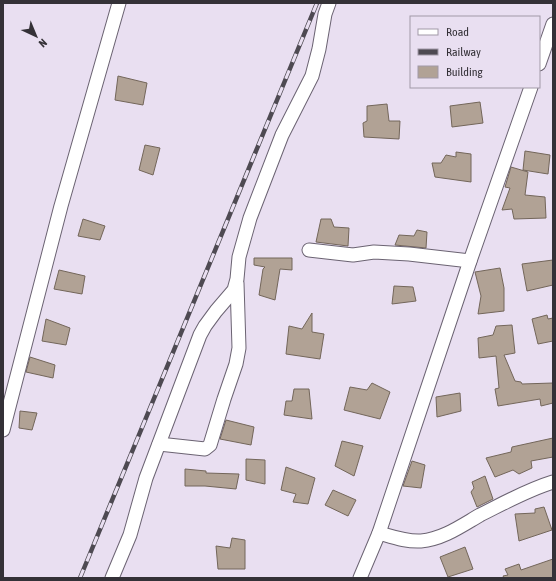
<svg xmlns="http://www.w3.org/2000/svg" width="556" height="581" font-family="'Asap Condensed',sans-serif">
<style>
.building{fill:#b1a295;stroke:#73665a}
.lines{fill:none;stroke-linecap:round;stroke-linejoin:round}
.street-casing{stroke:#6b6372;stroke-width:15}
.street{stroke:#fff;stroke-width:13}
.rail-casing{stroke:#4e4a52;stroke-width:4.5}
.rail{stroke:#e9dff1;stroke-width:3;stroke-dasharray:9;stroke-linecap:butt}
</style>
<rect width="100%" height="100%" fill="#e9dff1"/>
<!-- building -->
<g class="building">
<path d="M118 76 147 83 143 105 115 100Z"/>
<path d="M480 102 483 123 452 127 450 106Z"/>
<path d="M387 104 389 121H400L399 139 364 137 363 123 367 121V106Z"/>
<path d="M145 145 160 148 153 175 139 170Z"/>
<path d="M525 151 550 155 548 174 523 170Z"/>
<path d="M456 152 471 154V182L435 177 432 163H441L446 155 456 157Z"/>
<path d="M511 167 528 172 525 195 545 197 546 218 514 219 512 209 502 210 510 188 505 187Z"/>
<path d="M83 219 105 226 100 240 78 236Z"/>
<path d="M321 219H331L334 227 349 228 348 246 316 242Z"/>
<path d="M417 230 427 232 426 248 395 245 399 235 414 236Z"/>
<path d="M254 258H292V270L280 269 275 300 259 295 263 269 265 267 254 265Z"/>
<path d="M553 260V285L527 291 522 264Z"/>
<path d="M500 268 504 288V311L478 314 481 296 475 272Z"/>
<path d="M59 270 85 276 82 294 54 289Z"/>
<path d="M394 286 413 287 416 301 392 304Z"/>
<path d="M312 313V332L324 334 320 359 286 354 289 326 302 329Z"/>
<path d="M547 315 548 319 553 318V341L538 344 532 319Z"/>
<path d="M46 319 70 328 66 345 42 341Z"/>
<path d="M512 325 515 353 504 355 515 381 521 382 522 384 553 383V403L541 406 540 399 498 406 495 389 499 388 496 356 479 358 478 338 493 335 496 326Z"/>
<path d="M30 357 55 365 53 378 26 372Z"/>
<path d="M372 383 390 392 380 419 344 410 350 387 367 390Z"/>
<path d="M294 389H309L312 419 284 415 286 401H292Z"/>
<path d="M460 393 461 411 437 417 436 397Z"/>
<path d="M20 411 37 413 32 430 19 428Z"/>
<path d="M226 420 254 427 251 445 220 439Z"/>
<path d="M553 438V457L531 461 532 468 519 474 513 470 495 477 486 458 511 452 512 447Z"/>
<path d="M342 441 363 446 354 476 335 466Z"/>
<path d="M246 459 265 460V484L246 480Z"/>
<path d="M412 461 425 465 421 488 403 486Z"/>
<path d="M286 467 315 478 308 504 293 502 296 494 281 490Z"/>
<path d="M185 469 206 471V473L239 474 236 489 205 486H185Z"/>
<path d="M485 476 493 499 477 507 471 492 474 488 472 482Z"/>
<path d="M333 490 356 500 348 516 325 505Z"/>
<path d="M544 507 552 530 519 541 515 514 535 513V509Z"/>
<path d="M232 538 245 540V569H218L216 546 230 548Z"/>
<path d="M465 547 473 569 448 577 440 557Z"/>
<path d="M553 559V578H504L503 576 508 575 505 569 519 564 521 570Z"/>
</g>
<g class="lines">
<defs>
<g id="street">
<path d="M539 64 553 24"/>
<path d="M309 250 353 255 374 252 409 254 470 261"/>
<path d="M3 430 61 206 119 3"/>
<path d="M159 444 205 449 210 445 224 399 236 364 239 348 237 283"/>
<path d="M379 533C393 537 407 542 421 541 443 539 461 526 480 515 504 503 527 490 553 482"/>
<path d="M112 578 130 535 146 478 200 335 205 326 216 311 234 290 237 279 239 257 250 218 282 135 312 76 319 49 325 14 329 3"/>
<path d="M360 578 379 533 470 261 531 87"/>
</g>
</defs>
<!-- street casing -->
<use href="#street" class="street-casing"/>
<!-- street -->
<use href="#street" class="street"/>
<defs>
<path id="rail" d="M80 578 317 3"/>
</defs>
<!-- rail casing -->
<use href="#rail" class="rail-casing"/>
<!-- rail -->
<use href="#rail" class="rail"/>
</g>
<!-- border -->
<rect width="556" height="581" fill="none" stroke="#343137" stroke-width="8"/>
<!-- legend -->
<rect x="410" y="16" width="130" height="72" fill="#e9dff1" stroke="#a199a7"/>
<rect x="418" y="29" width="20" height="6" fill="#ffffff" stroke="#a199a7"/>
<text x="446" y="36" font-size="12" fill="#343137">Road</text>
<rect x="418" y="49" width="20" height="6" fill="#4e4a52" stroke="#a199a7"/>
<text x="446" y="56" font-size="12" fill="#343137">Railway</text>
<rect x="418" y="66" width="20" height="12" fill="#b1a295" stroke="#a199a7"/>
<text x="446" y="76" font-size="12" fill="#343137">Building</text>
<!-- north arrow -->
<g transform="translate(36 36) rotate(136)" stroke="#e9dff1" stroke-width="3" paint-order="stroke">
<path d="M0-3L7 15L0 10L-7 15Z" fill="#343137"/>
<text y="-6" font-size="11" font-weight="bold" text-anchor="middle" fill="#343137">N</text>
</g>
</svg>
